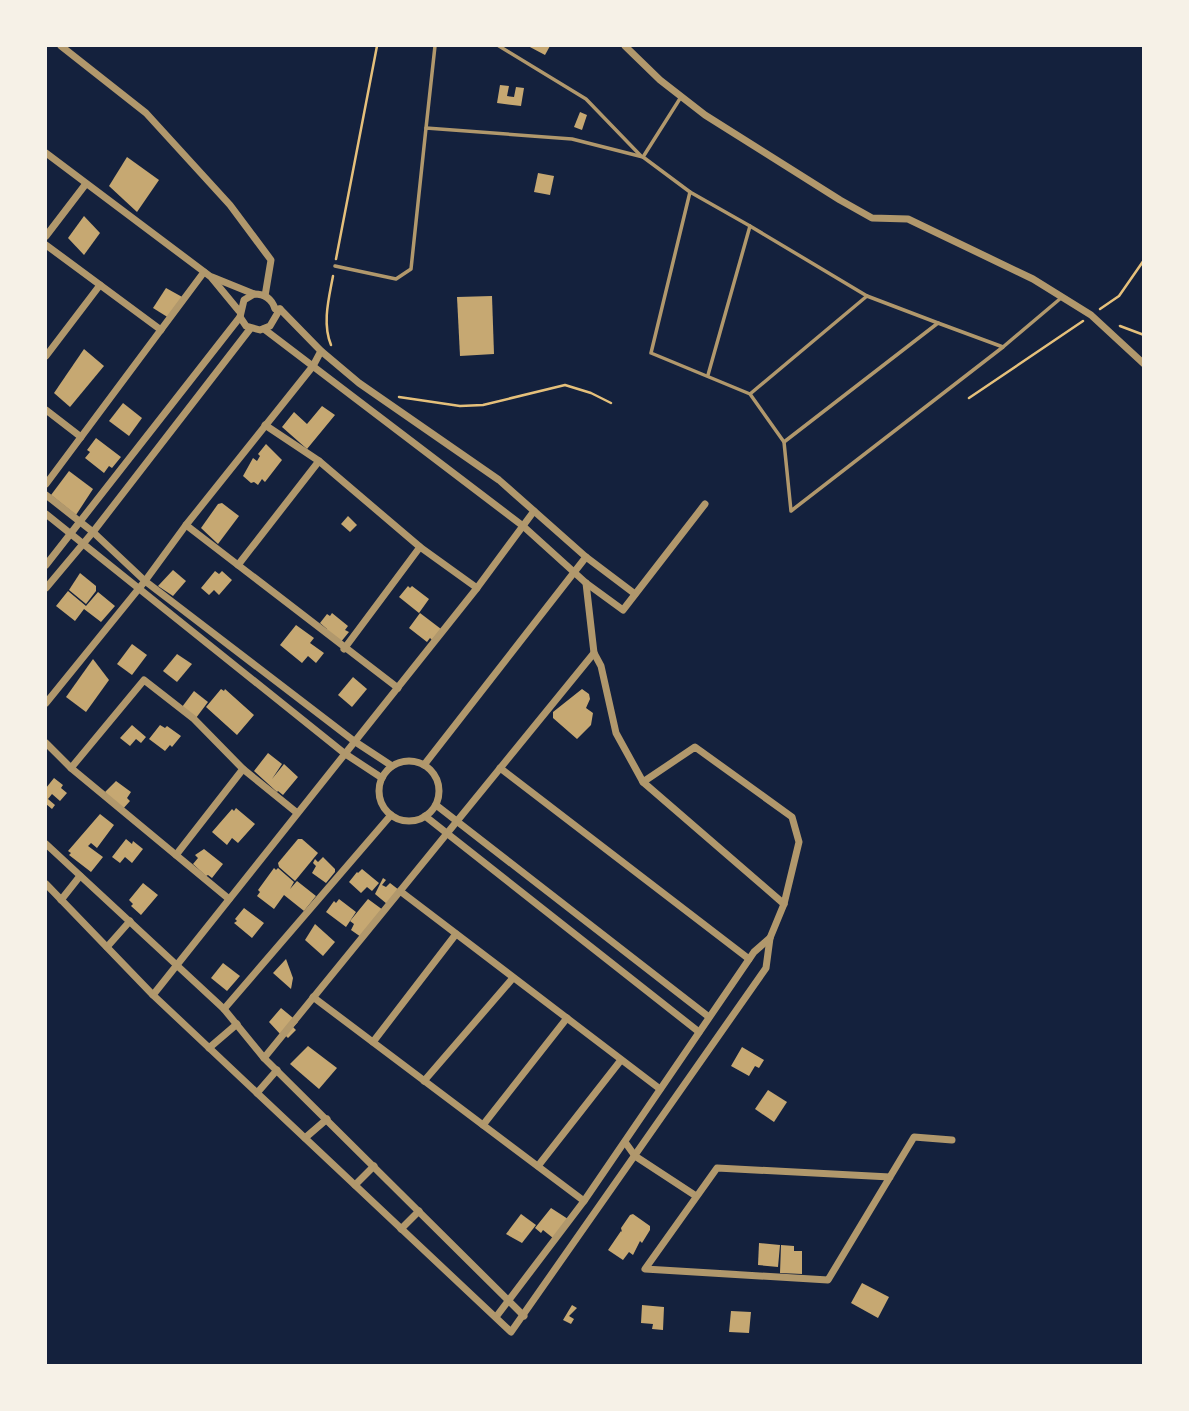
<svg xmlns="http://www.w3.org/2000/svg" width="1189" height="1411" font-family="Lato,sans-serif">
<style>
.building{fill:#c6a872}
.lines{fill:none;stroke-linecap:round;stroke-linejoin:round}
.path{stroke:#e5c07b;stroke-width:2.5}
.service{stroke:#b1986c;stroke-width:3.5}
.minor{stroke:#b1986c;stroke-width:7}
</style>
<rect width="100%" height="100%" fill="#14213d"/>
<!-- building -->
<g class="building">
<path d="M528 46H550L545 55Z"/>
<path d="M500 85 509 86 507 96 514 97 516 87 524 88 521 106 497 103Z"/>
<path d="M580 112 587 115 582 130 574 127Z"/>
<path d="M127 157 159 180 137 212 109 186Z"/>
<path d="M538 173 554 176 550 195 534 192Z"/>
<path d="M84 216 100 233 84 255 68 238Z"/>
<path d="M166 288 184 298 169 318 153 308Z"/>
<path d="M492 296 494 354 460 356 457 297Z"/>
<path d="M84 349 104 366 70 407 54 393Z"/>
<path d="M123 403 142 418 129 436 109 421Z"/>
<path d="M322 406 335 415 307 449 282 427 294 412 307 424Z"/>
<path d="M96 438 121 457 112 468 109 466 104 473 85 458 90 452 87 450Z"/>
<path d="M266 444 282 460 265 482 262 479 258 485 254 482 251 483 243 476 253 458 257 461 260 456 258 454Z"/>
<path d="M69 471 93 489 76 515 51 495Z"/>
<path d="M222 503 239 516 218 544 201 528 218 504Z"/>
<path d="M348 516 357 525 350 532 341 524Z"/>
<path d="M173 570 186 581 173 596 158 586Z"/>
<path d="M215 571 219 574 222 571 232 580 219 595 214 590 209 595 201 588Z"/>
<path d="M80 573 96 586V591L86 604 69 590Z"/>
<path d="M408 586 410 588 412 586 429 599 419 613 399 597Z"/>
<path d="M68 591 86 606 98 592 115 606 101 622 84 609 75 621 56 606Z"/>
<path d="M332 613 348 626 345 630 349 632 340 643 325 631 327 629 320 623 327 614 330 616Z"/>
<path d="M420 613 441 629 432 640 430 638 427 642 409 628Z"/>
<path d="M296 625 314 638 310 643 324 653 316 663 308 656 302 663 280 645Z"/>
<path d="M132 644 147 655 132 675 117 664Z"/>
<path d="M177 654 192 664 177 682 163 671Z"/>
<path d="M93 659 109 680 86 712 66 697Z"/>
<path d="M353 677 367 689 352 707 338 695Z"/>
<path d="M221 689 224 691 225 689 254 715 237 735 206 707Z"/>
<path d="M582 689 589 694 590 699 586 708 593 713 591 725 577 739 553 718V712Z"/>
<path d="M194 691 208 702 196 718 182 707Z"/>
<path d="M132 725 146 737 141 743 136 739 130 746 120 738Z"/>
<path d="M160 725 165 728 167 726 181 736 172 747 170 745 165 751 149 739Z"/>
<path d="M268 753 282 764 272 779 284 764 298 777 283 795 278 791 277 792 254 771Z"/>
<path d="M54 778 63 785 61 788 67 793 60 801 52 794 48 799 55 805 52 809 46 804V788Z"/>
<path d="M116 781 131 792 127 798 130 801 122 810 105 792Z"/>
<path d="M236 808 255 824 238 843 232 838 227 845 212 832 232 809 234 811Z"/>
<path d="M100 814 114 825 97 848 91 843 88 846 103 857 91 872 69 855 71 853 68 851Z"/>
<path d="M126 839 132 844 133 841 143 849 132 863 125 857 120 863 112 857Z"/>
<path d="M298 839H302L318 853 295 881 279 867 278 863Z"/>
<path d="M204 849 223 864 212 878 208 875 206 876 193 864 198 858 195 855Z"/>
<path d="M323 857 335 869V872L326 883 312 873 316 866 313 863 315 859 318 862Z"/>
<path d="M274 868 276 870 278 868 294 882 290 889 297 881 316 896 304 911 284 895 274 909 257 896 260 892 258 890Z"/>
<path d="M362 869 379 883 372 891 367 887 361 893 349 882 357 872 358 873Z"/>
<path d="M383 878 386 880 382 885 386 887 390 883 399 890 387 904 375 894Z"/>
<path d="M143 883 158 895 141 915 131 906 133 904 129 900Z"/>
<path d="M339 899 356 912 346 927 326 912 334 901 336 903Z"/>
<path d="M368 899 383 910 361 937 351 930 354 924 350 921Z"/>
<path d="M244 908 264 923 252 938 234 923 237 921 235 919Z"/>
<path d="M315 924 335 942 323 956 305 940Z"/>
<path d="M286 959 293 978 291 989 273 973Z"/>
<path d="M223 963 240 976 227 991 211 978Z"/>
<path d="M281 1008 298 1022 293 1027 296 1030 288 1038 283 1033 281 1035 269 1022Z"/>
<path d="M308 1046 337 1068 319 1089 290 1064Z"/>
<path d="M742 1047 764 1060 759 1068 755 1066 749 1076 731 1066Z"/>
<path d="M768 1090 787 1102 774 1122 755 1109Z"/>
<path d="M551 1208 568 1219 553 1238 543 1230 541 1233 535 1228Z"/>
<path d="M521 1214 536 1225 522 1243 506 1234Z"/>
<path d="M633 1214 650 1226V1230L642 1243 640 1241 633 1255 629 1252 623 1260 608 1250 621 1231 622 1232 621 1228 630 1215Z"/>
<path d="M759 1243 780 1245 778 1267 758 1265Z"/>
<path d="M781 1245 794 1246V1251H802V1274L780 1273Z"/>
<path d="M862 1283 889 1297 878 1318 851 1303Z"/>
<path d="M572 1305 577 1308 569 1316 574 1319 571 1324 563 1320Z"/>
<path d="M642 1305 664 1307 663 1330 652 1329 653 1324 641 1323Z"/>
<path d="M731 1311 751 1312 749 1333 729 1332Z"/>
</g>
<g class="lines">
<!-- path -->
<g class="path">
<path d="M336 259 377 46"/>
<path d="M1100 309 1119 296 1144 260"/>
<path d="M1120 326 1144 335"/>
<path d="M331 345C322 323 329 298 333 276"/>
<path d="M399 397 460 406 483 405 565 385 591 393 611 403"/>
<path d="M969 398 1083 321"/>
</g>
<!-- service -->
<g class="service">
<path d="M499 46 586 99 641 156"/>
<path d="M681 97 643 157 690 192 651 353 750 394 784 442 791 511 1003 347 1061 298"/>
<path d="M426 128 435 46"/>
<path d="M690 192 750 226"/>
<path d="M335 266 396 279 411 269 426 128 572 139 643 157"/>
<path d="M708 375 750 226 867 296"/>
<path d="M750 394 867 296 938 323"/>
<path d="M784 442 938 323 1003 347"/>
</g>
<!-- minor -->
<g class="minor">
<path d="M61 46 146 113 230 205 271 260 265 296"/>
<path d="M625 46 660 80 705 115 840 200 872 218 908 219 1033 279 1091 315 1144 364"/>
<path d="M46 153 211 277 239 311"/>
<path d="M46 236 85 185"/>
<path d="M46 245 161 330"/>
<path d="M212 277 254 294"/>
<path d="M254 294C265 294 272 299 275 309H280L270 326 260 330 246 326 240 317 244 300Z"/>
<path d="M280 309 321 351 359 383 499 480 586 557 635 594"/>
<path d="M264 329 523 526 586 583 623 610 705 504"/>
<path d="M46 356 100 285"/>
<path d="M46 410 81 437"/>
<path d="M265 425 319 461 420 547 477 588"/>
<path d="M46 484 204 272"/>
<path d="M46 495 93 532 145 581 354 741 392 766"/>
<path d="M46 514 344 753 382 778"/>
<path d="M186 525 398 688"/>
<path d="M46 565 240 317"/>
<path d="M238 565 319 461"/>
<path d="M586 583 594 653 601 666 616 733 643 782 784 904"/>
<path d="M46 588 93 532 250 329"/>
<path d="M344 649 420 547"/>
<path d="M46 703 145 581 186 525 313 366 321 351"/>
<path d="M46 743 71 768 229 899"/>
<circle cx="409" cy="791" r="30"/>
<path d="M424 765 586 557"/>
<path d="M71 768 144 680 194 719 243 769 296 812"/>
<path d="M500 768 749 959"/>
<path d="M436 805 709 1017"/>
<path d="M425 816 699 1032"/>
<path d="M46 844 224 1009 264 1058 524 1316"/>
<path d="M176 855 243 769"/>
<path d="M46 884 153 995 511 1332 766 968 770 938 784 904 799 842 792 817 695 747 643 782"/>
<path d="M400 891 660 1089"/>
<path d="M61 900 80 876"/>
<path d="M107 947 130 921"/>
<path d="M153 995 477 588 534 511"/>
<path d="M313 997 584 1201"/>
<path d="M224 1009 391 815"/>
<path d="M373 1042 456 934"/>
<path d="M209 1048 237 1024"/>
<path d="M264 1058 594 653"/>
<path d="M424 1081 513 978"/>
<path d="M257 1093 277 1070"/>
<path d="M483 1125 567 1018"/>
<path d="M305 1138 327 1119"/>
<path d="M625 1142 635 1156 696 1196"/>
<path d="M538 1166 621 1060"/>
<path d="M890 1177 717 1168 645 1269 828 1280 914 1137 952 1140"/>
<path d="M355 1185 374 1166"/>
<path d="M401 1229 419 1211"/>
<path d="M496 1317 584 1201 754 952 770 938"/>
</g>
</g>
<!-- border -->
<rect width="1189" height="1411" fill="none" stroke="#f6f1e7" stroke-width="94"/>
</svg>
